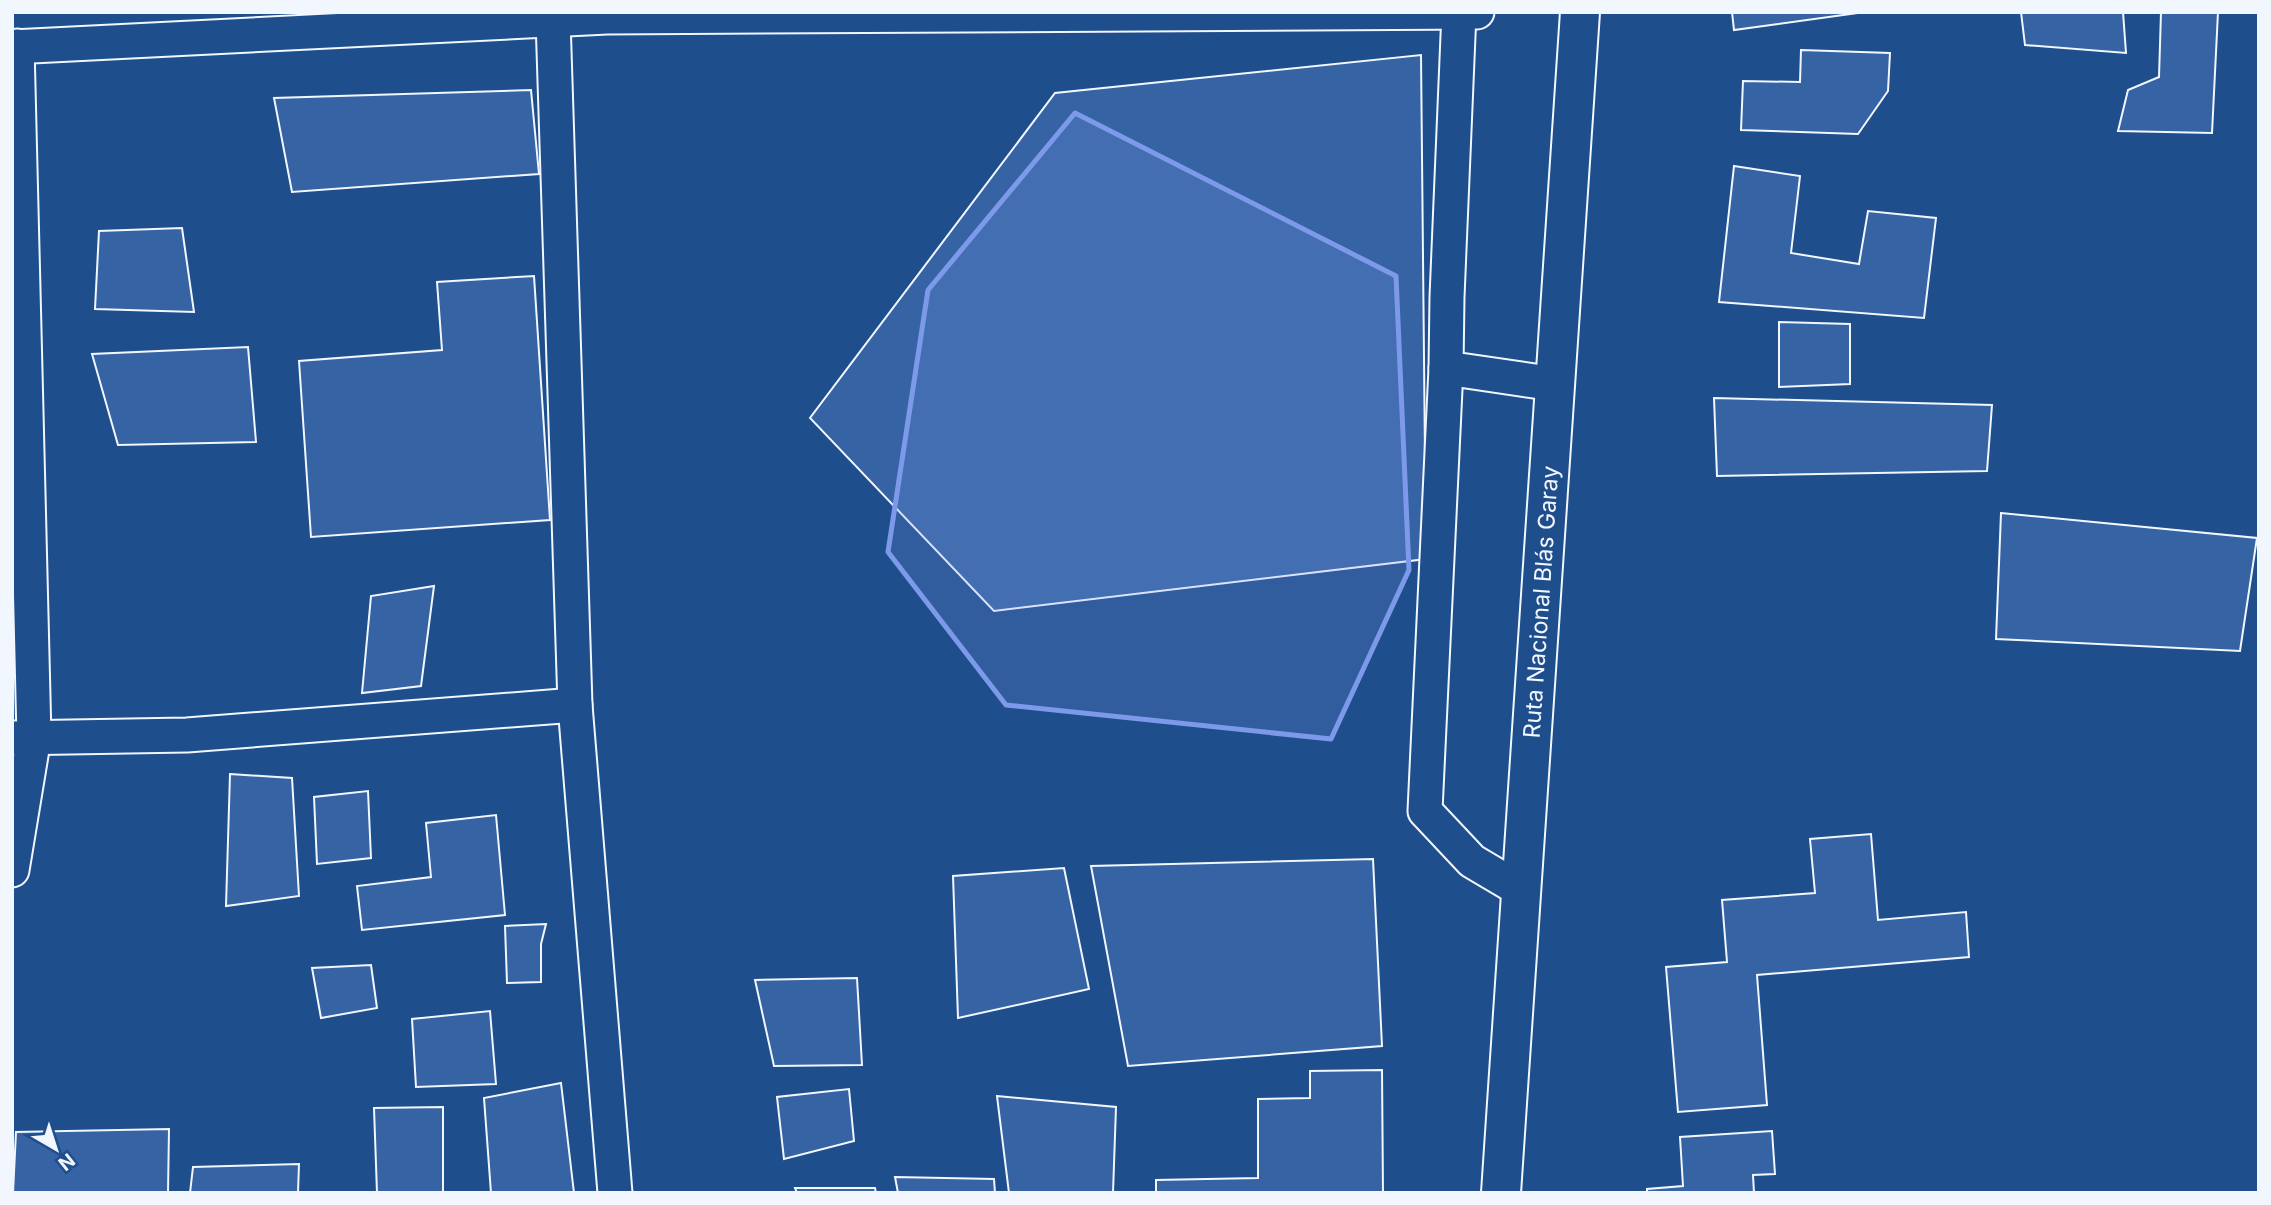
<svg xmlns="http://www.w3.org/2000/svg" width="2271" height="1205" font-family="Inter,sans-serif">
<style>
.building{fill:#3563a3;stroke:#f2f6ff;stroke-width:2}
.lines{fill:none;stroke-linecap:round;stroke-linejoin:round}
.minor-casing{stroke:#f2f6ff;stroke-width:37}
.trunk-casing{stroke:#f2f6ff;stroke-width:42}
.minor{stroke:#1f4e8c;stroke-width:33}
.trunk{stroke:#1f4e8c;stroke-width:38}
.marked{fill:#7d9aea;fill-opacity:0.2;stroke:#7d9aea;stroke-width:5;stroke-linejoin:round}
.labels{text-anchor:middle;stroke-width:5;stroke-linejoin:round;paint-order:stroke}
.street-label{font-size:23px;fill:#f2f6ff;stroke:#1f4e8c}
</style>
<rect width="100%" height="100%" fill="#1f4e8c"/>
<!-- building -->
<g class="building">
<path d="M1732 12H1865L1734 30Z"/>
<path d="M2021 12H2123L2126 53 2025 45Z"/>
<path d="M2161 12H2218L2212 133 2118 131 2128 90 2159 77Z"/>
<path d="M1801 50 1890 53 1888 91 1858 134 1741 130 1743 81 1800 82Z"/>
<path d="M1421 55 1426 559 994 611 810 418 1055 93Z"/>
<path d="M531 90 539 174 292 192 274 98Z"/>
<path d="M1734 166 1800 176 1791 253 1859 264 1868 211 1936 218 1924 318 1719 302Z"/>
<path d="M182 228 194 312 95 309 99 231Z"/>
<path d="M534 276 550 520 311 537 299 361 442 350 437 282Z"/>
<path d="M1779 322 1850 324V384L1779 387Z"/>
<path d="M248 347 256 442 118 445 92 354Z"/>
<path d="M1714 398 1992 405 1987 471 1717 476Z"/>
<path d="M2001 513 2257 538 2240 651 1996 639Z"/>
<path d="M434 586 421 686 362 693 371 596Z"/>
<path d="M230 774 292 778 299 896 226 906Z"/>
<path d="M368 791 371 858 317 864 314 797Z"/>
<path d="M496 815 505 915 362 930 357 886 431 877 426 823Z"/>
<path d="M1871 834 1878 920 1966 912 1969 957 1757 975 1767 1105 1678 1112 1666 967 1727 962 1722 900 1815 893 1810 839Z"/>
<path d="M1373 859 1382 1046 1128 1066 1091 866Z"/>
<path d="M1064 868 1089 989 958 1018 953 876Z"/>
<path d="M546 924 541 944V982L507 983 505 926Z"/>
<path d="M371 965 377 1008 321 1018 312 968Z"/>
<path d="M857 978 862 1065 774 1066 755 980Z"/>
<path d="M490 1011 496 1084 416 1087 412 1019Z"/>
<path d="M1382 1070 1383 1193H1156V1180L1258 1178V1099L1310 1098V1071Z"/>
<path d="M561 1083 574 1193H491L484 1098Z"/>
<path d="M849 1089 854 1141 784 1159 777 1097Z"/>
<path d="M997 1096 1116 1107 1113 1193H1009Z"/>
<path d="M443 1107V1193H377L374 1108Z"/>
<path d="M169 1129 168 1193H13L16 1132Z"/>
<path d="M1772 1131 1775 1174 1753 1175 1754 1193H1647V1189L1683 1186 1680 1137Z"/>
<path d="M299 1164 298 1193H190L193 1167Z"/>
<path d="M895 1177 994 1179 995 1193H898Z"/>
<path d="M795 1188H875L876 1193H797Z"/>
</g>
<g class="lines">
<defs>
<g id="minor">
<path d="M1459 12 1447 297 1446 368 1555 384"/>
<path d="M553 19 575 705 615 1193"/>
<path d="M12 47 607 17 1477 12"/>
<path d="M1446 368 1425 811 1472 861 1521 890"/>
<path d="M12 738 187 735 575 705"/>
<path d="M12 870 34 737 17 46"/>
</g>
<path id="trunk" d="M1501 1193 1580 12"/>
</defs>
<!-- minor casing -->
<use href="#minor" class="minor-casing"/>
<!-- trunk casing -->
<use href="#trunk" class="trunk-casing"/>
<!-- minor -->
<use href="#minor" class="minor"/>
<!-- trunk -->
<use href="#trunk" class="trunk"/>
</g>
<!-- marked area -->
<path class="marked" d="M1075 113 1396 276 1409 570 1331 739 1006 705 888 552 928 290Z"/>
<g class="labels">
<!-- street labels -->
<g class="street-label">
<text transform="translate(1541 602) rotate(-86)" y="8">Ruta Nacional Blás Garay</text>
</g>
</g>
<!-- border -->
<rect width="2271" height="1205" fill="none" stroke="#f2f6ff" stroke-width="28"/>
<!-- north arrow -->
<g transform="translate(56 1149) rotate(141)" stroke="#1f4e8c" stroke-width="5" paint-order="stroke">
<path d="M0-5L12 26L0 18L-12 26Z" fill="#f2f6ff"/>
<text y="-10" font-size="19" font-weight="bold" text-anchor="middle" fill="#f2f6ff">N</text>
</g>
</svg>
